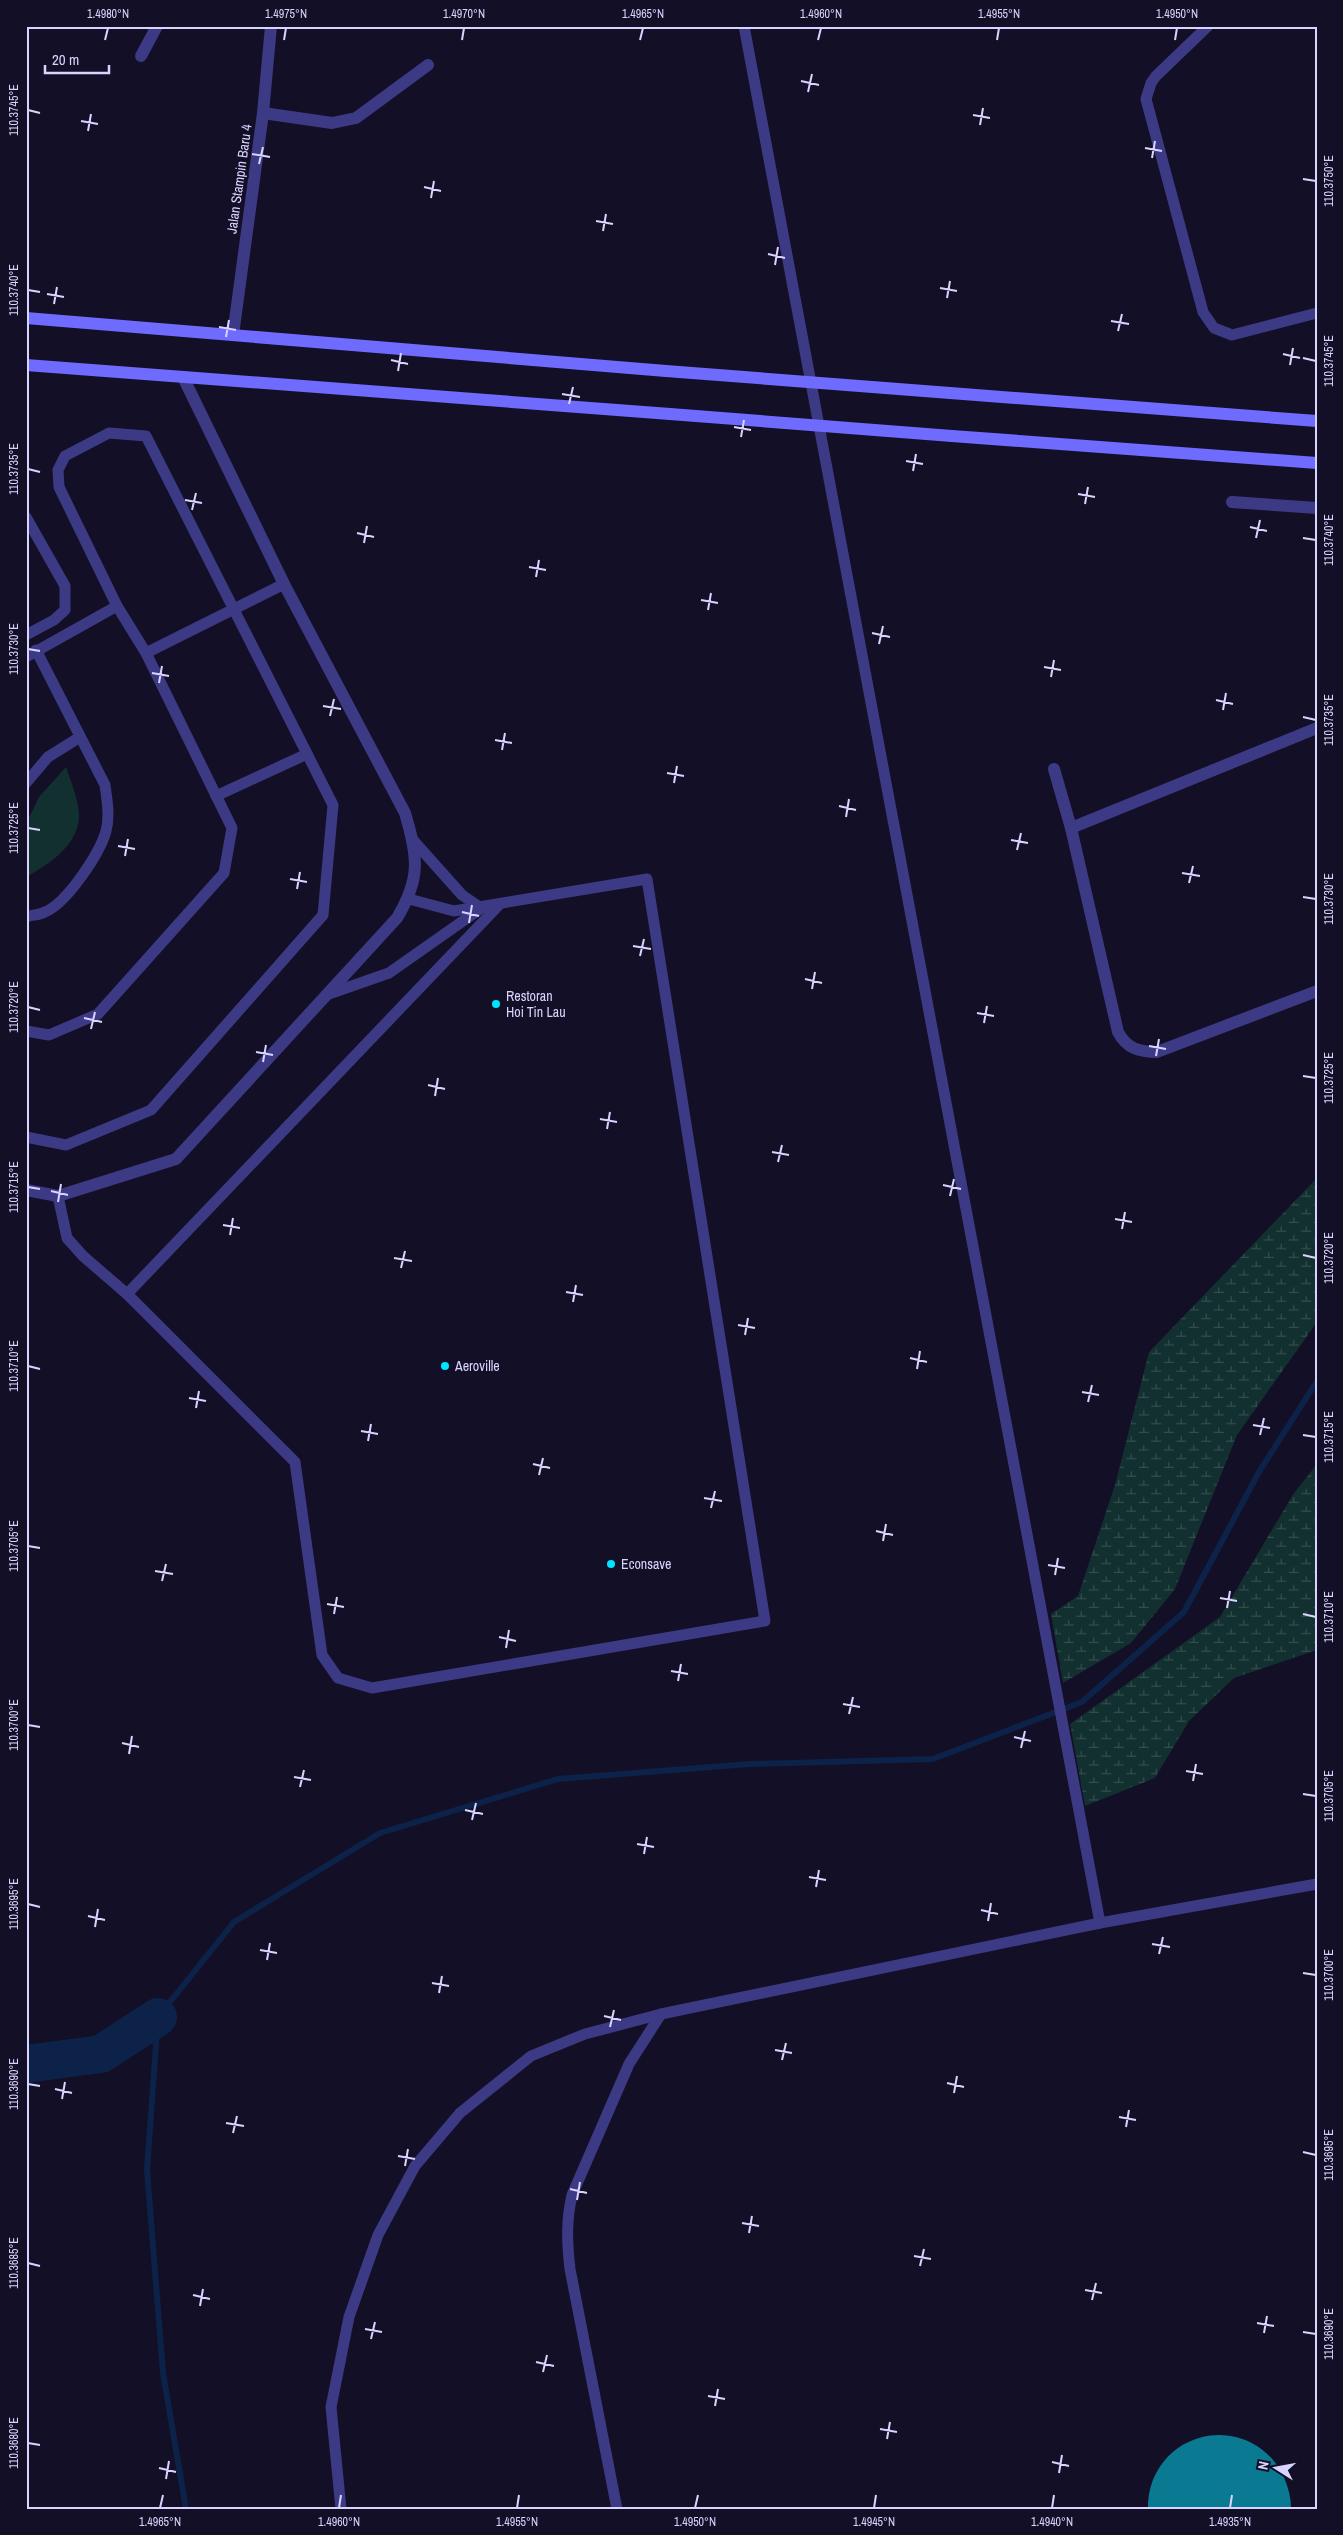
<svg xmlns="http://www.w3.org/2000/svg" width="1343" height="2535" font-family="'Archivo Narrow',sans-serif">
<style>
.green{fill:#12302f}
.wetland{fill:url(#wetland-marsh)}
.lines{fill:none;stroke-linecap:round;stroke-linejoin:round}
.stream{stroke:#0c2248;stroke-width:6}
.river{stroke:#0c2248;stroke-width:38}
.runway{stroke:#0a7a92;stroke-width:142}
.lane{stroke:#3d3a85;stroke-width:11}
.street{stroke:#3d3a85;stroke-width:12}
.secondary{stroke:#6f6bff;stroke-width:12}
.secondary-bridge{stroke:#6f6bff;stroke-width:12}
.ticks{fill:none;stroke:#d9d4ff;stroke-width:2}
.poi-dot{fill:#00e5ff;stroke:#130f26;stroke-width:2}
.labels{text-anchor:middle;stroke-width:4;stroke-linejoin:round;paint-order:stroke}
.street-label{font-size:14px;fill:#d9d4ff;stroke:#130f26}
.poi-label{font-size:14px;fill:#d9d4ff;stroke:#130f26;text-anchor:start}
.neatline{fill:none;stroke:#d9d4ff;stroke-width:2}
.ticks-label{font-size:12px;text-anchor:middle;fill:#d9d4ff}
</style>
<defs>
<pattern id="wetland-marsh" width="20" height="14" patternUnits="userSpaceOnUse" patternTransform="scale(1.25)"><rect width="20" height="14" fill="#12302f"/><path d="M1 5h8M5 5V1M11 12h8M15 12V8" fill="none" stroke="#344d4e"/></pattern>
</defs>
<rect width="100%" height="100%" fill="#130f26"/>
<!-- green -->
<path class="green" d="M66 767C71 782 80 803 79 819 76 847 48 865 26 877V824L39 797Z"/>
<!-- wetland -->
<g class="wetland">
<path d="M1317 1178V1322L1237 1435 1175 1589 1131 1643 1063 1683 1051 1614 1078 1596 1115 1485 1149 1352Z"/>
<path d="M1317 1464V1650L1234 1678 1189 1721 1155 1778 1085 1806 1070 1724 1220 1617 1294 1493Z"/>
</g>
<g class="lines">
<!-- stream -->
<path class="stream" d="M186 2509 163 2373 147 2170 158 2017 234 1922 380 1833 558 1779 749 1764 933 1759 1082 1702 1184 1612 1259 1472 1317 1381"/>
<!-- river -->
<path class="river" d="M26 2064 101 2054 158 2017"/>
<!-- runway -->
<path class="runway" d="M1219 2506 1220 2509"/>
<!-- lane -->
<g class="lane">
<path d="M744 26 1100 1923"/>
<path d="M1208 26 1156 76 1151 83 1146 99 1203 312 1214 328 1232 335 1317 313"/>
<path d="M26 517 65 586V610L54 620 26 635"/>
<path d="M146 653 284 584"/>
<path d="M26 657 117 606"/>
<path d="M26 783 48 757 80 737"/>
<path d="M216 796 307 754"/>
<path d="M412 839 462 895 481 908"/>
<path d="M26 917C32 915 39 915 45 912 67 903 100 853 106 831 110 816 107 800 105 785L36 650"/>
<path d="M326 995 389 973 480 909"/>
<path d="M26 1031 49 1035 98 1014 224 873 232 828 146 653 117 606 59 487 58 470 65 456 109 433 146 436 333 805 323 915 151 1110 66 1145 26 1137"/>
<path d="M58 1196 67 1238 83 1256 127 1294 295 1462 322 1655 338 1678 372 1688 765 1621 647 879 454 911 409 899"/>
<path d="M127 1294 499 905"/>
<path d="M341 2509 331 2407 349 2317 378 2235 415 2166 460 2113 531 2056 585 2034 661 2014 1100 1923 1317 1884"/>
<path d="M617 2509 570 2269C567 2243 566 2221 572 2195L629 2064 661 2014"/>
</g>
<!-- street -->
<g class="street">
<path d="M141 56 157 26"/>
<path d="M263 113 332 123 356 118 428 65"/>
<path d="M233 335 263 113 271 26"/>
<path d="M1232 502 1317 508"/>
<path d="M1054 769 1071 828 1118 1032C1127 1049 1140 1052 1157 1052L1317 991"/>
<path d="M1071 828 1317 728"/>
<path d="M26 1190 58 1196 176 1159 397 918C421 878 418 857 405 813L284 584 183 377"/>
</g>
<!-- secondary -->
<g class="secondary">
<path d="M26 318 666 371"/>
<path d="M26 365 670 414"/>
<path d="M950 393 1317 421"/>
<path d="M952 436 1317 463"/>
</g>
<!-- secondary-bridge -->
<g class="secondary-bridge">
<path d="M666 371 950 393"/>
<path d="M670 414 952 436"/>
</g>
</g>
<!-- ticks -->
<path class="ticks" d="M105 40 108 28M284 40 286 28M462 40 464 28M640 40 643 28M818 40 821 28M997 40 999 28M1175 40 1177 28M801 81 819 85M808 92 812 74M28 110 40 113M973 115 990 118M81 121 98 124M980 125 983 108M88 131 91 114M1145 148 1162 151M252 154 270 157M1152 158 1155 141M259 164 263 147M1303 179 1316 181M424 187 441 191M431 198 434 181M596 221 613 224M603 231 606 214M768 254 785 258M775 265 778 247M940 288 957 291M28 290 40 292M47 294 64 297M947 298 950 281M54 304 57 287M1111 321 1129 324M219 327 236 330M1118 331 1122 314M226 337 229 320M1283 354 1300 358M1303 358 1316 361M391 360 408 364M1290 365 1293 348M398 371 401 353M562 394 580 397M569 404 573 387M734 427 751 430M741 437 744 420M906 461 923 464M28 469 40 472M913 471 916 454M1078 494 1095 497M185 500 202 503M1085 504 1088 487M192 510 196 493M1250 527 1267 531M357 533 374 537M1256 538 1260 520M1303 538 1316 540M364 543 367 526M529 567 546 570M536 577 539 560M701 600 718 603M708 610 711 593M872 633 890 637M879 644 883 626M28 649 40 651M1044 667 1061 670M152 673 169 676M1051 677 1054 660M159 683 162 666M1216 700 1233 704M323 706 341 709M1223 710 1226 693M330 716 334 699M1303 717 1316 720M495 740 512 743M502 750 505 733M667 773 684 776M674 783 677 766M839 806 856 810M846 817 849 799M28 828 40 830M1011 840 1028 843M118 846 135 849M1017 850 1021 833M125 856 128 839M1182 873 1200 876M290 879 307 882M1189 883 1193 866M297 889 300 872M1303 897 1316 899M462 912 479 916M469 923 472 905M633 946 651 949M640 956 644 939M805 979 822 983M812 989 815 972M28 1007 40 1010M977 1013 994 1016M84 1018 102 1022M984 1023 987 1006M91 1029 95 1012M1149 1046 1166 1049M256 1052 273 1055M1156 1056 1159 1039M263 1062 266 1045M1303 1076 1316 1078M428 1085 445 1089M435 1096 438 1078M600 1119 617 1122M607 1129 610 1112M772 1152 789 1155M778 1162 782 1145M943 1185 961 1189M28 1187 40 1189M51 1191 68 1195M950 1196 954 1179M58 1202 61 1184M1115 1219 1132 1222M223 1225 240 1228M1122 1229 1125 1212M230 1235 233 1218M1303 1255 1316 1258M394 1258 412 1261M401 1268 405 1251M566 1292 583 1295M573 1302 576 1285M738 1325 755 1328M745 1335 748 1318M910 1358 927 1362M28 1366 40 1369M917 1369 920 1351M1082 1392 1099 1395M189 1398 206 1401M1088 1402 1092 1385M196 1408 199 1391M1253 1425 1270 1428M361 1431 378 1434M1260 1435 1264 1418M1303 1435 1316 1437M368 1441 371 1424M533 1464 550 1468M539 1475 543 1458M704 1498 722 1501M711 1508 715 1491M876 1531 893 1535M883 1541 886 1524M28 1546 40 1548M1048 1565 1065 1568M155 1571 173 1574M1055 1575 1058 1558M162 1581 166 1564M1220 1598 1237 1601M327 1604 344 1607M1227 1608 1230 1591M334 1614 337 1597M1303 1614 1316 1617M499 1637 516 1641M506 1648 509 1630M671 1671 688 1674M678 1681 681 1664M843 1704 860 1707M849 1714 853 1697M28 1725 40 1727M1014 1737 1031 1741M122 1743 139 1747M1021 1748 1025 1731M129 1754 132 1736M1186 1771 1203 1774M294 1777 311 1780M1193 1781 1196 1764M300 1787 304 1770M1303 1794 1316 1796M465 1810 483 1814M472 1820 476 1803M637 1844 654 1847M644 1854 647 1837M809 1877 826 1880M816 1887 819 1870M28 1904 40 1907M981 1910 998 1914M88 1916 105 1920M988 1921 991 1903M95 1927 98 1909M1152 1944 1170 1947M260 1950 277 1953M1159 1954 1163 1937M267 1960 270 1943M1303 1973 1316 1975M432 1983 449 1986M439 1993 442 1976M604 2016 621 2020M610 2027 614 2010M775 2050 792 2053M782 2060 786 2043M947 2083 964 2087M28 2084 40 2086M55 2089 72 2093M954 2093 957 2076M62 2099 65 2082M1119 2117 1136 2120M226 2123 244 2126M1126 2127 1129 2110M233 2133 237 2116M1303 2152 1316 2155M398 2156 415 2159M405 2166 408 2149M570 2189 587 2193M577 2200 580 2182M742 2223 759 2226M749 2233 752 2216M914 2256 931 2259M28 2263 40 2266M920 2266 924 2249M1085 2290 1102 2293M193 2295 210 2299M1092 2300 1096 2283M200 2306 203 2289M1257 2323 1274 2326M365 2329 382 2332M1303 2332 1316 2334M1264 2333 1267 2316M371 2339 375 2322M536 2362 554 2366M543 2372 547 2355M708 2396 725 2399M715 2406 718 2389M880 2429 897 2432M887 2439 890 2422M28 2443 40 2445M1052 2462 1069 2466M159 2468 176 2472M1059 2473 1062 2455M166 2479 169 2461M160 2508 163 2495M339 2508 341 2495M517 2508 519 2495M695 2508 698 2495M874 2508 876 2495M1052 2508 1054 2495M1230 2508 1232 2495"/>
<!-- markers -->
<g class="poi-dot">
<circle cx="496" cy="1004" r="5"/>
<circle cx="445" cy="1366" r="5"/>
<circle cx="611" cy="1564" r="5"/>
</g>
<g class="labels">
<!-- street labels -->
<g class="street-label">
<text transform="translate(239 179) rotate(-82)" y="5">Jalan Stampin Baru 4</text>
</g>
<!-- poi labels -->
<g class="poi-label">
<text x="506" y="1001">Restoran<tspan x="506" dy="16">Hoi Tin Lau</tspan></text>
<text x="455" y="1371">Aeroville</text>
<text x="621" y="1569">Econsave</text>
</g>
</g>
<!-- border -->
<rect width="1343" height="2535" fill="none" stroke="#130f26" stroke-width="55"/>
<!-- north arrow -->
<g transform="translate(1276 2468) rotate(281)" stroke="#130f26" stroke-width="4" paint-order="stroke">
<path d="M0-4L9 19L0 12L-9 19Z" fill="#d9d4ff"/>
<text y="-8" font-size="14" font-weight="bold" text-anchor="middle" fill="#d9d4ff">N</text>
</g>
<!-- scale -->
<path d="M45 65v8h64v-8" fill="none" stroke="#d9d4ff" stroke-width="2.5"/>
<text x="52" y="65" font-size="15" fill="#d9d4ff" stroke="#130f26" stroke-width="4" paint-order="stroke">20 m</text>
<rect x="28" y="28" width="1288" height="2480" class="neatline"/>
<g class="ticks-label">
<text x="108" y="18">1.4980°N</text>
<text x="286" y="18">1.4975°N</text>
<text x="464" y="18">1.4970°N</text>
<text x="643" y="18">1.4965°N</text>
<text x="821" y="18">1.4960°N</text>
<text x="999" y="18">1.4955°N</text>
<text x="1177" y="18">1.4950°N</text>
<text transform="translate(14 110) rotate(-90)" y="4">110.3745°E</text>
<text transform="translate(1329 181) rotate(-90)" y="4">110.3750°E</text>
<text transform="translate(14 290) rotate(-90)" y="4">110.3740°E</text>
<text transform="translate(1329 361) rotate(-90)" y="4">110.3745°E</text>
<text transform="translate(14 469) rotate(-90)" y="4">110.3735°E</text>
<text transform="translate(1329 540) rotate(-90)" y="4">110.3740°E</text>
<text transform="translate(14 649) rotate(-90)" y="4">110.3730°E</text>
<text transform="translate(1329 720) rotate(-90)" y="4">110.3735°E</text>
<text transform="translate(14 828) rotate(-90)" y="4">110.3725°E</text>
<text transform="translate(1329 899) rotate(-90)" y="4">110.3730°E</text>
<text transform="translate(14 1007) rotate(-90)" y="4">110.3720°E</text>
<text transform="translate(1329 1078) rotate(-90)" y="4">110.3725°E</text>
<text transform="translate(14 1187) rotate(-90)" y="4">110.3715°E</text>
<text transform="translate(1329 1258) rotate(-90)" y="4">110.3720°E</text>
<text transform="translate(14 1366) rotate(-90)" y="4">110.3710°E</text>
<text transform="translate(1329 1437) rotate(-90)" y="4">110.3715°E</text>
<text transform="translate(14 1546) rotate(-90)" y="4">110.3705°E</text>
<text transform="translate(1329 1617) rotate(-90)" y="4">110.3710°E</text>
<text transform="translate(14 1725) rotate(-90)" y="4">110.3700°E</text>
<text transform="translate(1329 1796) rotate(-90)" y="4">110.3705°E</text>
<text transform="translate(14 1904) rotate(-90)" y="4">110.3695°E</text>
<text transform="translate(1329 1975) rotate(-90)" y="4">110.3700°E</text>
<text transform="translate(14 2084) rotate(-90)" y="4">110.3690°E</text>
<text transform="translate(1329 2155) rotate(-90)" y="4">110.3695°E</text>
<text transform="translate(14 2263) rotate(-90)" y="4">110.3685°E</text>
<text transform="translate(1329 2334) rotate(-90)" y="4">110.3690°E</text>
<text transform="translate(14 2443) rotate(-90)" y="4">110.3680°E</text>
<text x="160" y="2526">1.4965°N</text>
<text x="339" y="2526">1.4960°N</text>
<text x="517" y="2526">1.4955°N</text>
<text x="695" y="2526">1.4950°N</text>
<text x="874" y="2526">1.4945°N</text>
<text x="1052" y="2526">1.4940°N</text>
<text x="1230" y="2526">1.4935°N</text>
</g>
</svg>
